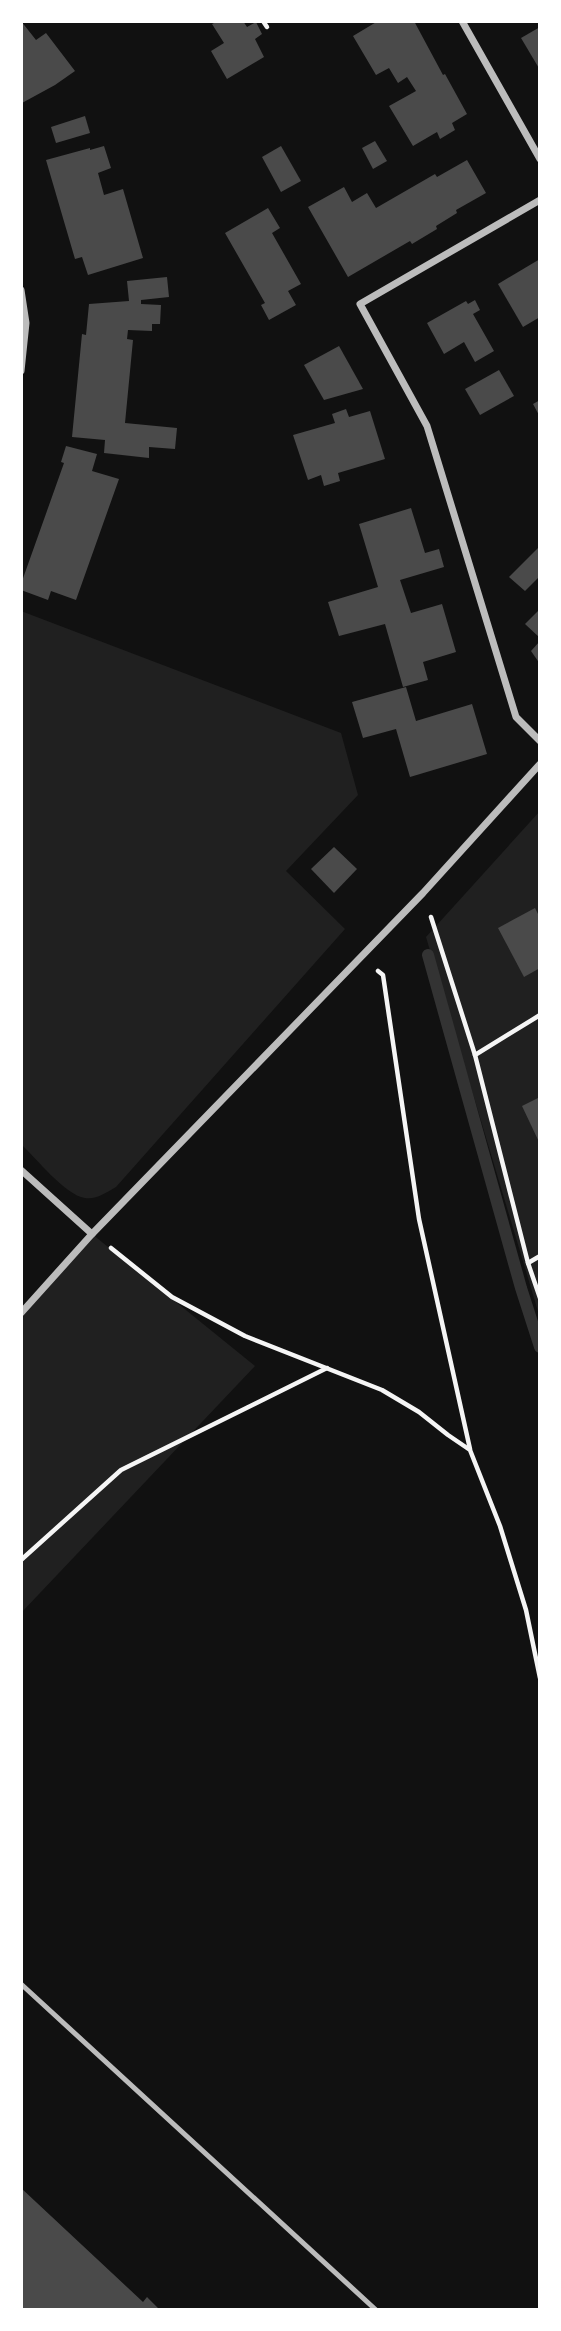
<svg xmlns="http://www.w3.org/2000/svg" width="561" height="2331" font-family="Barlow,sans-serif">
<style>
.green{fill:#202020}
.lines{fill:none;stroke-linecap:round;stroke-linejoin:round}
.stream{stroke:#333;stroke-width:12}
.building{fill:#4a4a4a}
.path{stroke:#f5f5f5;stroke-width:4.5}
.service{stroke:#bcbcbc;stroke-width:5}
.minor{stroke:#bcbcbc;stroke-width:7}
</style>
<rect width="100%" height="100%" fill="#111"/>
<!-- green -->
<g class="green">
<path d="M21 611 341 733 358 795 286 871 345 929 116 1187C107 1192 96 1200 85 1198 65 1195 36 1158 21 1144Z"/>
<path d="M540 811V1318L426 937Z"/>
<path d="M92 1234 255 1366 21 1613V1309Z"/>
</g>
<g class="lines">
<!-- stream -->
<path class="stream" d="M428 955 521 1288 540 1347"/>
</g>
<!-- building -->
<g class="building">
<path d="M21 21 36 40 46 33 75 71 55 85 22 103Z"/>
<path d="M218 21H243L247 27 256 22 262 34 255 39 264 57 227 79 211 51 224 43 212 24Z"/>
<path d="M378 21H414L443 75 445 74 467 114 452 123 455 130 440 139 437 132 413 146 389 106 416 91 407 77 398 83 389 68 376 75 353 36Z"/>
<path d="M540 27V70L521 38Z"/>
<path d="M85 116 90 133 56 143 51 127Z"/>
<path d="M375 141 387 161 373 169 362 148Z"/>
<path d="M104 146 111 168 98 173 104 195 123 189 143 258 88 275 82 257 75 259 46 160 90 148V150Z"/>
<path d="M281 146 301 181 281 192 262 157Z"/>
<path d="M467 160 486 193 456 210 457 213 436 226 437 229 412 244 410 241 348 277 308 207 344 187 352 202 367 193 376 208 435 174 437 177Z"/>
<path d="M268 208 280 228 272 233 301 284 288 291 296 305 269 320 261 305 265 303 225 233Z"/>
<path d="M540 259V317L523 327 498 284Z"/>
<path d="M167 277 169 297 141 300V304L161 305 160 324H152V331L128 330 127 339 133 340 125 423 177 428 175 449 149 447V458L104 453 105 440 72 437 82 334 86 335 89 304 129 301 127 281Z"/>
<path d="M475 300 480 310 473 314 494 351 475 362 464 342 444 354 427 323 466 301 468 304Z"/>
<path d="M339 346 363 389 324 400 304 365Z"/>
<path d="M499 370 514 396 480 415 465 389Z"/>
<path d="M540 400V417L533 404Z"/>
<path d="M346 409 349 417 370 411 385 459 338 473 340 481 324 486 321 475 308 480 293 435 335 423 332 414Z"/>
<path d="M66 446 97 454 92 471 119 479 76 600 51 591 48 600 21 590V584L64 463 61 462Z"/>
<path d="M411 508 425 553 439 549 444 567 400 580 411 613 442 604 456 652 423 662 428 680 403 687 385 624 339 636 328 602 378 587 359 524Z"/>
<path d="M540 546V576L525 591 509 577Z"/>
<path d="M540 609V638L525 624Z"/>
<path d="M540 641V664L531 651Z"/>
<path d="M406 687 416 721 472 704 487 754 410 777 396 729 363 738 352 702Z"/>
<path d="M334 847 357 869 334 893 311 869Z"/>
<path d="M535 908 540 918V968L524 977 498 928Z"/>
<path d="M540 1097V1144L522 1106Z"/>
<path d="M21 2188 143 2302 147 2297 160 2310H21Z"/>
</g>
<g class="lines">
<!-- path -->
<g class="path">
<path d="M263 21 267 27"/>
<path d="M431 917 475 1055 528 1263 540 1298"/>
<path d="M378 971 383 975 419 1219 470 1449"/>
<path d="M475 1055 540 1015"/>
<path d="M111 1248 172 1297 245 1336 382 1390 419 1412 448 1435 470 1450 500 1526 526 1610 540 1678"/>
<path d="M528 1263 540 1256"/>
<path d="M21 1560 121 1470 327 1368"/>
</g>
<!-- service -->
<path class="service" d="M21 1984 376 2310"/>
<!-- minor -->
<g class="minor">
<path d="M462 21 540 159"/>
<path d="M540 200 360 304 427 426 516 717 540 741"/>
<path d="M21 290 26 323 21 371"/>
<path d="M21 1170 92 1234"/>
<path d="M21 1313 92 1234 423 893 540 764"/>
</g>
</g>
<!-- border -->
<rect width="561" height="2331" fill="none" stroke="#ffffff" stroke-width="46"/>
</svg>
